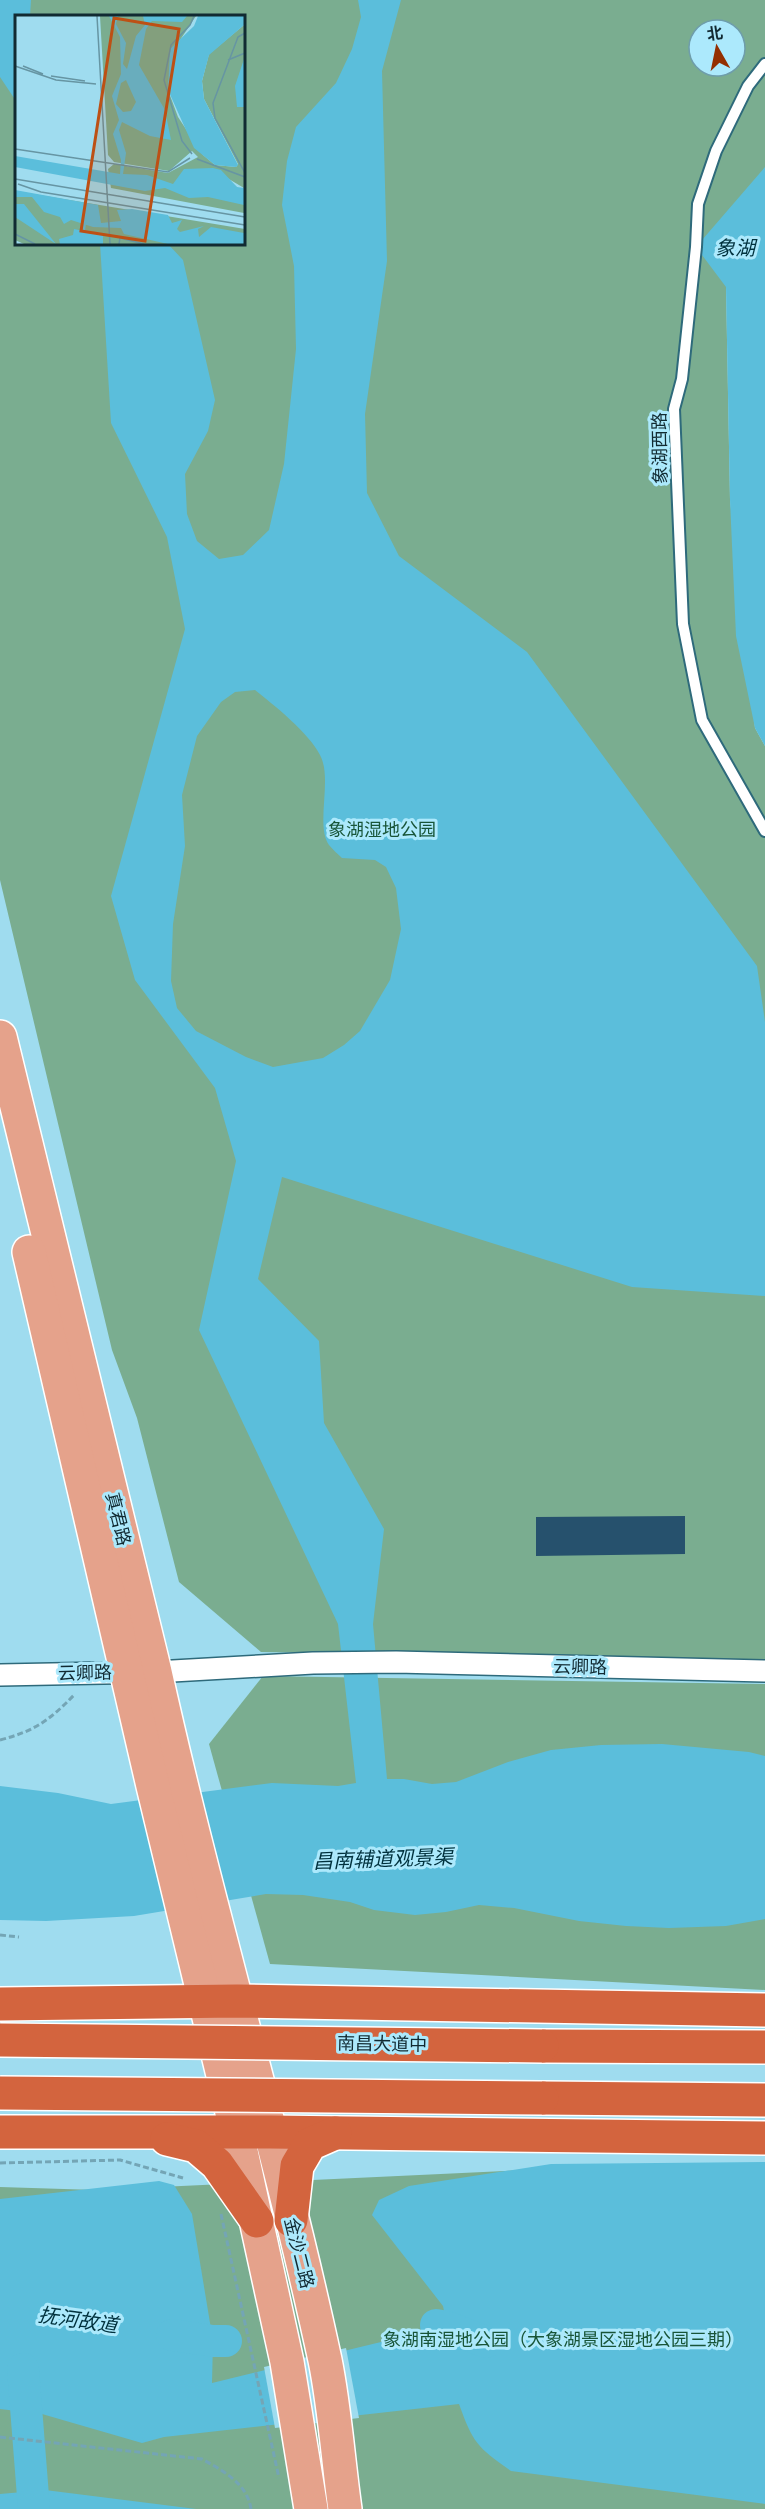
<svg xmlns="http://www.w3.org/2000/svg" width="765" height="2509" font-family="Poppins,'Noto Sans SC',sans-serif">
<style>
.green{fill:#7aad90;fill-rule:evenodd}
.water{fill:#5bbedb;fill-rule:evenodd}
.pier{fill:#9fdcef}
.lines{fill:none;stroke-linecap:round;stroke-linejoin:round}
.river{stroke:#5bbedb;stroke-width:32}
.building{fill:#26516d}
.lane-casing{stroke:#2e6a7b;stroke-width:14}
.street-casing{stroke:#2e6a7b;stroke-width:24}
.primary-casing{stroke:#fff;stroke-width:36}
.highway-casing{stroke:#fff;stroke-width:36}
.path{stroke:#74a5b5;stroke-width:3;stroke-dasharray:6 3;stroke-linecap:butt}
.lane{stroke:#fff;stroke-width:10}
.street{stroke:#fff;stroke-width:21}
.primary{stroke:#e5a28b;stroke-width:33}
.highway{stroke:#d3643e;stroke-width:33}
.highway-bridge-casing{stroke:#fff;stroke-width:36;stroke-linecap:butt}
.highway-bridge{stroke:#d3643e;stroke-width:33}
.labels{text-anchor:middle;stroke-width:6;stroke-linejoin:round;paint-order:stroke}
.street-label{font-size:18px;fill:#112a32;stroke:#ace9fc}
.park-label{font-size:18px;fill:#185538;stroke:#ace9fc}
.water-label{font-size:20px;font-style:italic;fill:#00313d;stroke:#ace9fc}
.inset-river{fill:none;stroke:#5bbedb;stroke-width:3}
.inset-road{fill:none;stroke:#6695a3;stroke-width:1.5}
.view{fill:#bd5014;fill-opacity:0.15;stroke:#bd5014;stroke-width:3}
.inset-edge{fill:none;stroke:#112a32;stroke-width:3}
</style>
<rect width="100%" height="100%" fill="#9fdcef"/>
<!-- green -->
<g class="green">
<path d="M0 0H765V216L726 287 730 500 755 728 765 746V1660L261 1652 179 1582 137 1418 112 1350 0 880ZM16 16H243V243H16ZM699 30H735V66H699Z"/>
<path d="M263 1676 765 1684V1990L270 1964 209 1744Z"/>
<path d="M548 2169 765 2171V2509H0V2187L96 2190Z"/>
</g>
<!-- water -->
<g class="water">
<path d="M0 0H31L30 16H16V101L0 77Z"/>
<path d="M358 0H401L382 71 387 261 365 414 367 493 399 556 527 652 757 966 765 1022V1296L632 1287 282 1177 258 1279 319 1341 324 1423 384 1529 373 1624 387 1779H404L432 1784 456 1782 508 1762 551 1750 601 1745 662 1744 749 1752 765 1756V1919L726 1926 669 1928 626 1926 579 1921 514 1908 479 1905 446 1912 415 1915 374 1910 350 1902 303 1895 266 1894 134 1916 46 1921 0 1920V1786L58 1793 111 1804 272 1783 338 1786 356 1783 338 1624 199 1330 236 1161 215 1088 135 980 111 896 185 629 167 537 111 423 100 243H167L183 260 215 400 208 431 185 474 187 514 197 541 219 559 243 555 269 530 284 464 296 349 294 266 282 205 287 161 296 127 336 83 352 49 361 17ZM255 690C274 705 309 733 320 755 333 779 315 825 329 845 333 850 338 854 342 858L375 860 386 867 396 888 401 929 390 980 360 1031 344 1045 323 1058 273 1067 246 1057 196 1031 177 1008 171 981 173 924 185 846 182 795 197 736 221 702 235 692Z"/>
<path d="M765 167V746L755 728 736 636 730 500 726 287 696 247Z"/>
<path d="M765 2162V2504L511 2471C477 2447 473 2443 459 2404L164 2437 142 2443 42 2414 0 2409V2199L159 2181 174 2185 192 2214 213 2341 212 2383 447 2326 443 2306 372 2215 379 2200 409 2186 551 2164Z"/>
<path d="M45 2490 196 2509H0V2494Z"/>
</g>
<!-- pier -->
<path class="pier" d="M346 2348 359 2418 275 2428 264 2367Z"/>
<g class="lines">
<!-- river -->
<g class="river">
<path d="M436 2325 447 2327 486 2342"/>
<path d="M172 2335 213 2341H226"/>
<path d="M23 2369 34 2509"/>
</g>
</g>
<!-- building -->
<path class="building" d="M685 1516V1554L536 1556V1517Z"/>
<g class="lines">
<defs>
<path id="lane" d="M765 64 748 86 716 151 698 204 696 247 682 379 674 409 683 624 702 720 765 831"/>
<path id="street" d="M0 1675 155 1672 313 1663 396 1662 765 1671"/>
<g id="primary">
<path d="M0 1037 155 1672C206 1903 275 2129 325 2360 335 2409 338 2460 345 2509"/>
<path d="M29 1252 153 1786 237 2133 287 2362 311 2509"/>
</g>
<g id="highway">
<path d="M0 2004 237 2001 765 2010"/>
<path d="M542 2046 765 2047"/>
<path d="M542 2098 765 2100"/>
<path d="M0 2132H270L765 2138"/>
<path d="M167 2139 196 2146 217 2164 257 2221"/>
<path d="M291 2220 297 2166 310 2144 335 2133"/>
</g>
</defs>
<!-- lane casing -->
<use href="#lane" class="lane-casing"/>
<!-- street casing -->
<use href="#street" class="street-casing"/>
<!-- primary casing -->
<use href="#primary" class="primary-casing"/>
<!-- highway casing -->
<use href="#highway" class="highway-casing"/>
<!-- path -->
<g class="path">
<path d="M0 1740C35 1731 50 1720 75 1694"/>
<path d="M0 1935 19 1937"/>
<path d="M0 2163 120 2160 183 2178"/>
<path d="M221 2214 279 2478"/>
<path d="M0 2437 202 2459C223 2471 247 2483 251 2509"/>
</g>
<!-- lane -->
<use href="#lane" class="lane"/>
<!-- street -->
<use href="#street" class="street"/>
<!-- primary -->
<use href="#primary" class="primary"/>
<!-- highway -->
<use href="#highway" class="highway"/>
<defs>
<g id="highway-bridge">
<path d="M0 2040 542 2046"/>
<path d="M0 2093 542 2098"/>
</g>
</defs>
<!-- highway-bridge casing -->
<use href="#highway-bridge" class="highway-bridge-casing"/>
<!-- highway-bridge -->
<use href="#highway-bridge" class="highway-bridge"/>
</g>
<g class="labels">
<!-- street labels -->
<g class="street-label">
<text transform="translate(660 448) rotate(-91)" y="6">象湖西路</text>
<text transform="translate(118 1519) rotate(76)" y="6">真君路</text>
<text transform="translate(580 1667) rotate(1)" y="6">云卿路</text>
<text transform="translate(85 1673) rotate(-1)" y="6">云卿路</text>
<text transform="translate(382 2044) rotate(1)" y="6">南昌大道中</text>
<text transform="translate(299 2253) rotate(76)" y="6">金沙二路</text>
</g>
<!-- park labels -->
<g class="park-label">
<text x="382" y="836">象湖湿地公园</text>
<text x="563" y="2346">象湖南湿地公园（大象湖景区湿地公园三期）</text>
</g>
<!-- water labels -->
<g class="water-label">
<text x="735" y="255">象湖</text>
<text transform="translate(383 1859) rotate(-2)" y="7">昌南辅道观景渠</text>
<text transform="translate(78 2320) rotate(8)" y="7">抚河故道</text>
</g>
</g>
<!-- overview -->
<g transform="translate(15 15)">
<rect width="230" height="230" fill="#9fdcef"/>
<path d="M85 1H181L157 37 153 75 163 102 188 140 200 150 221 152 223 149 189 84 187 66 194 39 229 10V173L207 160 229 178V198L96 173 93 154 99 149 153 158 183 142 177 136 154 156 99 147 93 140ZM0 176 230 214 229 229H9L0 225Z" fill="#7aad90"/>
<path d="M94 1H103L101 9 111 28 108 49 112 54 121 21 130 10 128 1H172L167 7 137 6 131 14 124 50 150 95 156 125 135 121 107 107 104 115 111 138 108 159 132 160 158 169 169 154 198 153 206 155 222 172 229 173V190L193 182 174 183 150 173 130 176 0 152V141L105 159 106 145 98 119 104 105 97 81 106 59 105 22ZM111 65 121 87 116 96 108 97 101 89 106 68ZM183 1H229V10L194 40 187 66 189 84 223 150 221 152 200 150 179 133 153 75 155 34 179 11ZM229 44V92H222L220 71ZM0 175 83 190 86 208 106 206 102 195 117 194 153 200 157 208 167 205 162 214 165 217 189 211 183 214 184 222 196 212 229 218V229H153L109 219 106 213 78 212 56 205 49 209 45 202 29 197 17 182H0ZM0 189H9L41 229 0 202ZM59 214 88 220V229H45L44 224 58 220Z" fill="#5bbedb" fill-rule="evenodd"/>
<path class="inset-river" d="M67 229 70 203"/>
<path class="inset-road" d="M82 1 95 229M230 18 223 22 198 88 200 103 230 158M213 45 230 38M0 51 41 65 81 69M8 51 28 59M36 61 70 66M0 134 153 157 175 143M177 139 167 126 149 65 156 30 175 10 179 1M182 144 230 162M0 164 230 202M3 169 26 177 230 210M0 219 20 229M104 229 105 223 129 229"/>
<path class="view" d="M99 3 164 14 130 226 66 216Z"/>
<rect width="230" height="230" class="inset-edge"/>
</g>
<!-- north arrow -->
<g transform="translate(717 48) rotate(351)"><circle r="28" fill="#ace9fc" stroke="#6e9dab" stroke-width="1.5"/>
<path d="M0-4.5L10 22L0 15L-10 22Z" fill="#942f00"/>
<text y="-9" font-size="16" font-weight="bold" text-anchor="middle" fill="#112a32">北</text>
</g>
</svg>
